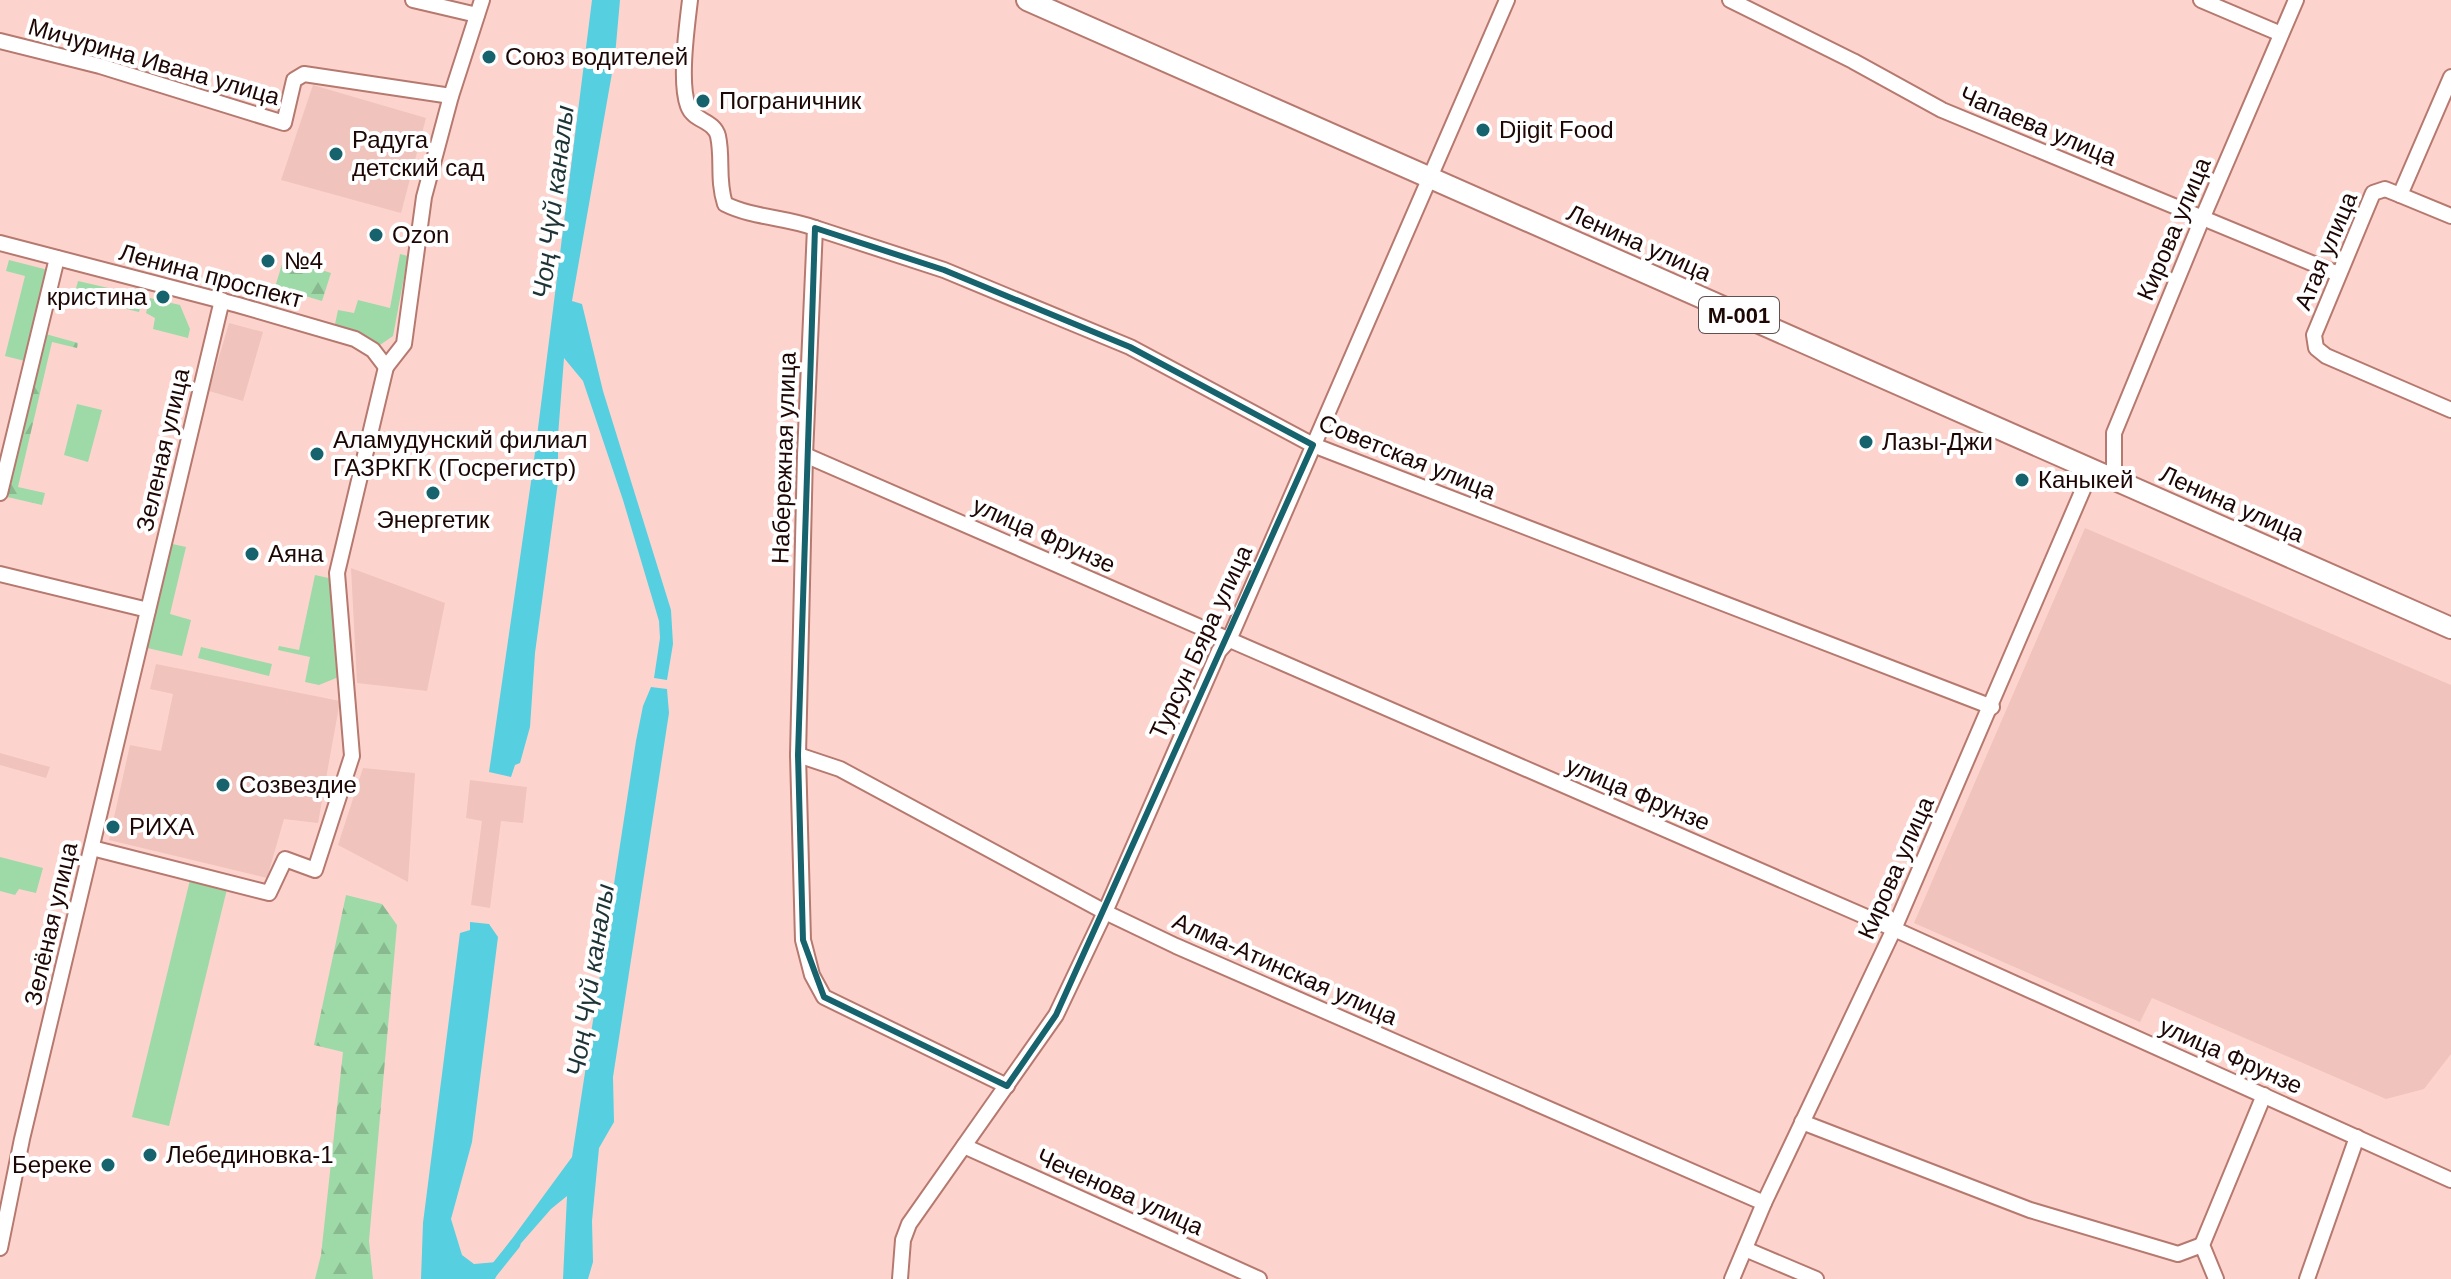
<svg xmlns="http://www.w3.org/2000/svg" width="2451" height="1279" font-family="Arial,sans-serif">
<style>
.built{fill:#f0c3bc}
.grass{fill:#9ed9a8}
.forest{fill:url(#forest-firs)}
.water{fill:#56cfe1}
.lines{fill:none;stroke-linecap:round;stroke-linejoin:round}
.canal{stroke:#56cfe1;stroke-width:11}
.minor-casing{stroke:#b6796f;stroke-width:18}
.primary-casing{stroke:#b6796f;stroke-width:24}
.minor{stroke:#fff;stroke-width:14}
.primary{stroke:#fff;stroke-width:20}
.marked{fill:none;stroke:#16626d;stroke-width:6;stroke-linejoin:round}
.poi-dot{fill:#16626d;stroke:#fff;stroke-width:3}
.labels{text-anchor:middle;stroke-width:8;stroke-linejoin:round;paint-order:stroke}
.shield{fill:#fff;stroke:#605150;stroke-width:2}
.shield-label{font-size:22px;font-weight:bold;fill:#1c0705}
.poi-label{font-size:24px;fill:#1c0705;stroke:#fff;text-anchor:start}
.street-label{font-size:24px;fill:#1c0705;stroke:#fff}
.water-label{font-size:26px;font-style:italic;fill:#1d3336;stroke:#fff}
</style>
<defs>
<pattern id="forest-firs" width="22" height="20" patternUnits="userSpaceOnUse" patternTransform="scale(2)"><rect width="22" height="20" fill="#9ed9a8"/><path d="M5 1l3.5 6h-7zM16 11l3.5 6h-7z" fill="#88b98f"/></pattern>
</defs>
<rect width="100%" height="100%" fill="#fdd4cd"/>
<!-- built -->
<g class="built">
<path d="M313 85 426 118 401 213 281 180Z"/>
<path d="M229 323 263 332 243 401 209 391Z"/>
<path d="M2085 528 2451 685V1054L2424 1089 2386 1099 2152 998 2140 1022 1914 923Z"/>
<path d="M351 568 445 603 427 691 357 683Z"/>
<path d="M156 664 340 701 318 823 284 819 267 878 109 840 130 745 161 751 173 694 150 689Z"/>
<path d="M0 753 50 767 46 778 0 765Z"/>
<path d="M363 768 415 773 408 882 338 845Z"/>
<path d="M470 780 527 787 523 823 501 821 490 908 471 905 482 821 466 818Z"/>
</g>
<!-- grass -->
<g class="grass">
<path d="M400 254 408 256 393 336 377 347 334 329 338 310 354 313 358 300 390 308Z"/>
<path d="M9 260 52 271 29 362 5 356 25 276 6 271Z"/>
<path d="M78 281 143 296 139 312 74 296Z"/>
<path d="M150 298 180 305 190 329 188 338 153 329 155 318 146 313Z"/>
<path d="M77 404 102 410 88 462 64 455Z"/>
<path d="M168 543 186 547 170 614 191 620 182 656 143 647Z"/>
<path d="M315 575 333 579 341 676 319 685 305 682 310 657 278 650 279 646 299 650Z"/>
<path d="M201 647 272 664 269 676 198 658Z"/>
<path d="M0 857 43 868 36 893 19 889 15 895 0 891Z"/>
<path d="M191 876 228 885 169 1126 132 1117Z"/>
</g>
<!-- forest -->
<g class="forest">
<path d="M284 258 331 273 322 301 275 287Z"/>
<path d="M42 333 78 343 77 348 52 342 18 487 45 493 42 505 3 496Z"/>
<path d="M346 895 382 904 397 925 369 1241 373 1279H315L321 1255 343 1052 314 1045Z"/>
</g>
<!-- water -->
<g class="water">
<path d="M592 0H620L615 56 572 301 582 304 603 391 671 610 673 644 667 680 654 678 660 638 659 621 623 500 583 381 564 358 558 436V482L535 653 530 727 520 763 515 765 511 777 489 772 533 468Z"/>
<path d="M651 687 667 689 669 713 613 1077 614 1122 599 1148 592 1221 593 1262 588 1279H563L567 1196 551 1209 509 1257 503 1251 572 1157 636 741 643 706Z"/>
<path d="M470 922 489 924 498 937 472 1142 451 1219 462 1255 474 1264 497 1262 501 1265 495 1279H421L423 1223 460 933 470 930Z"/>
</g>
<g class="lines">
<!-- canal -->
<path class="canal" d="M487 1279 515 1244"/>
<defs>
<g id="minor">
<path d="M413 0 477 15"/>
<path d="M690 0C687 26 679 82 688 106 693 121 714 120 718 136 723 159 717 179 725 204 753 218 786 217 815 228L805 455 798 755 803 940 812 975 824 997 1007 1086"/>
<path d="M1730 0 1853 61 1942 110 2338 274"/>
<path d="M2201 0 2281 34"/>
<path d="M0 41 100 66 284 123 294 80 304 74 451 96"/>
<path d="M2451 77 2400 195 2385 189 2373 193 2314 335 2316 348 2326 356 2451 410"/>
<path d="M2400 195 2451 216"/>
<path d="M815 228 944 270 1130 347 1313 445 1992 707"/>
<path d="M0 243 238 305 355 339 373 350 386 367 404 344 424 197 451 96 482 0"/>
<path d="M805 455 1894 929 2451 1180"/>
<path d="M2114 481V433L2202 219 2296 0"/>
<path d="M0 493 57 258"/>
<path d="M0 574 148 610"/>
<path d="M798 755 840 769 1105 912 1176 946 1764 1203"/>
<path d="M92 848 269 893 285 859 315 870 352 756 337 573 386 367"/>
<path d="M1802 1122 2030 1210 2178 1254 2202 1245"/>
<path d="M964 1146 1259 1279"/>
<path d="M0 1248 22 1139 222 300"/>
<path d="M1745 1249 1816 1279"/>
<path d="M900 1279 903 1240 909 1224 1056 1015 1105 912 1219 651 1229 640 1507 0"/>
<path d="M1732 1279 1764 1203 1894 929 2091 471"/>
<path d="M2216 1279 2202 1245 2264 1095"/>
<path d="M2307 1279 2357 1137"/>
</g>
<path id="primary" d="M1027 0 2451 628"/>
</defs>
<!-- minor casing -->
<use href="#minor" class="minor-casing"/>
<!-- primary casing -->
<use href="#primary" class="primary-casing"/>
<!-- minor -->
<use href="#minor" class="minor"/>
<!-- primary -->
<use href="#primary" class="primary"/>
</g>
<!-- marked area -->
<path class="marked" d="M815 228 944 270 1130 347 1313 445 1056 1015 1007 1086 824 997 803 940 798 755Z"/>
<!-- markers -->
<g class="poi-dot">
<circle cx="489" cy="57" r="8"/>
<circle cx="703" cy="101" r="8"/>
<circle cx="1483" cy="130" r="8"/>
<circle cx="336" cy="154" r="8"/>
<circle cx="376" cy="235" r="8"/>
<circle cx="268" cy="261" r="8"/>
<circle cx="163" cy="297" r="8"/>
<circle cx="1866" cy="442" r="8"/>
<circle cx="317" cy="454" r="8"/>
<circle cx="2022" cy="480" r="8"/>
<circle cx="433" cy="493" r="8"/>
<circle cx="252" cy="554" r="8"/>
<circle cx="223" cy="785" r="8"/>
<circle cx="113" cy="827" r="8"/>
<circle cx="150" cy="1155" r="8"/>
<circle cx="108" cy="1165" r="8"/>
</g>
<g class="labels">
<!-- shield labels -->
<rect class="shield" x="1699" y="297" width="80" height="36" rx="6"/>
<g class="shield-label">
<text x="1739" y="323">М-001</text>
</g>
<!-- poi labels -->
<g class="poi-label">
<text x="505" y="65">Союз водителей</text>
<text x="719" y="109">Пограничник</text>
<text x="1499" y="138">Djigit Food</text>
<text x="352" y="148">Радуга<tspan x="352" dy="28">детский сад</tspan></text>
<text x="392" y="243">Ozon</text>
<text x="284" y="269">№4</text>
<text x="147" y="305" text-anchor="end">кристина</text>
<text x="333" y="448">Аламудунский филиал<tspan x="333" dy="28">ГАЗРКГК (Госрегистр)</tspan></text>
<text x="1882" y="450">Лазы-Джи</text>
<text x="2038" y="488">Каныкей</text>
<text x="433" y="528" text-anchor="middle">Энергетик</text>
<text x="268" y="562">Аяна</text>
<text x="239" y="793">Созвездие</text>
<text x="129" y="835">РИХА</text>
<text x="166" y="1163">Лебединовка-1</text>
<text x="92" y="1173" text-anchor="end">Береке</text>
</g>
<!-- street labels -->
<g class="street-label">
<text transform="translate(154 62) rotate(16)" y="8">Мичурина Ивана улица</text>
<text transform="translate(2038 126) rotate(23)" y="8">Чапаева улица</text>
<text transform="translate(2174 229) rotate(-67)" y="8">Кирова улица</text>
<text transform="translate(1639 243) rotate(24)" y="8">Ленина улица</text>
<text transform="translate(2326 251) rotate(-67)" y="8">Атая улица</text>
<text transform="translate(211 276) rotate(15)" y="8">Ленина проспект</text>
<text transform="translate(163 450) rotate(-77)" y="8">Зеленая улица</text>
<text transform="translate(1407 457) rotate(22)" y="8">Советская улица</text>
<text transform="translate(784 458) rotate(-88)" y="8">Набережная улица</text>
<text transform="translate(2232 504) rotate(24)" y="8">Ленина улица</text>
<text transform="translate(1044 535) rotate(24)" y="8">улица Фрунзе</text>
<text transform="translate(1201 642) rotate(-65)" y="8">Турсун Бяра улица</text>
<text transform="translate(1638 794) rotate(23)" y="8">улица Фрунзе</text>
<text transform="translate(1896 868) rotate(-66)" y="8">Кирова улица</text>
<text transform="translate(51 924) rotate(-77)" y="8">Зелёная улица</text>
<text transform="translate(1285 969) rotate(24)" y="8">Алма-Атинская улица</text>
<text transform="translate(2231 1056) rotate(24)" y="8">улица Фрунзе</text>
<text transform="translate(1120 1192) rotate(24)" y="8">Чеченова улица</text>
</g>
<!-- water labels -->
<g class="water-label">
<text transform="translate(553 202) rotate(-83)" y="9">Чоң Чүй каналы</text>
<text transform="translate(590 980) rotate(-81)" y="9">Чоң Чүй каналы</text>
</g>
</g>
</svg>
